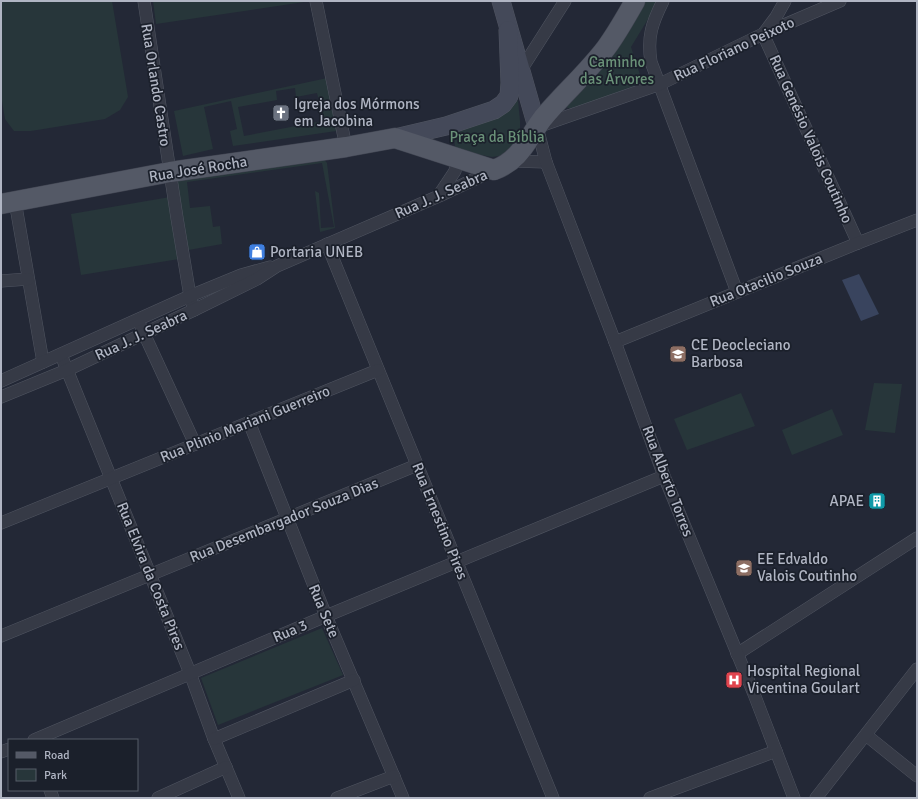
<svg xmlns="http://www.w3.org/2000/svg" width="918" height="799" font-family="Signika,sans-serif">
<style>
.green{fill:#27363a}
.water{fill:#39445e}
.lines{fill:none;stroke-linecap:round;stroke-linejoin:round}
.street-casing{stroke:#505561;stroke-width:13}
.secondary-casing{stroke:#505561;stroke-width:19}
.primary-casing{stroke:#3f4350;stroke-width:21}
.street{stroke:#363a46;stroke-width:12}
.secondary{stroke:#444959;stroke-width:18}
.primary{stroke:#545966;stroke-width:20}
.labels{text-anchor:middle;stroke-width:3.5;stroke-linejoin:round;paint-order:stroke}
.street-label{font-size:15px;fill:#b0b5c3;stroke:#1b202b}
.park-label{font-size:15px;fill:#6a9178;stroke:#1b202b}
.poi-label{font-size:15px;fill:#b0b5c3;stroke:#1b202b;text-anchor:start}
</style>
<rect width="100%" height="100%" fill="#232836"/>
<!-- green -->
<g class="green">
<path d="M1 1H112L128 97 120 110 105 119 31 131H14L5 119 1 95Z"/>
<path d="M153 1H304V2L156 24Z"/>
<path d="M640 1H659L631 47 642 81 631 87 573 109 559 106Z"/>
<path d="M332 77 336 100 320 105 317 93 296 97 295 88 276 91 277 100 238 107 244 136 322 121 321 111 338 109 343 130 233 146 230 131 237 129 231 101 204 107 213 149 183 156 174 111Z"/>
<path d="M518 100 520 121V134L518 143 506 155 492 157 455 150 454 131 491 119 510 110Z"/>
<path d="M321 156 327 163 335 228 320 232 315 191 319 193 321 228 334 227 322 163 187 182 190 208 210 206 213 227 220 226 222 244 183 251 171 178Z"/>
<path d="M170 197 179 259 81 275 71 214Z"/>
<path d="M874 383 902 384 895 433 865 430Z"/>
<path d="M741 393 755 426 687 450 674 419Z"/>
<path d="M832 409 843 435 792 455 782 430Z"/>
<path d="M322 628 343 675 218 725 201 678Z"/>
</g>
<!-- water -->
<path class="water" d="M859 274 879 314 861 321 842 280Z"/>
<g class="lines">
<defs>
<g id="street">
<path d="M144 1 177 218 190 296 194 310"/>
<path d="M316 1 346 147"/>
<path d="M663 1C652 23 647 37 651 62L737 292"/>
<path d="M764 33 776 17 785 1"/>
<path d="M763 34 858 243"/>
<path d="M521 70 565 1"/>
<path d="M512 161 546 162"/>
<path d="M439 195 455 171 457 158"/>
<path d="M15 201 43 362"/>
<path d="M327 244 553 798"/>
<path d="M1 281 28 279"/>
<path d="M141 327 195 444"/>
<path d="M615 342 858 243 917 220"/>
<path d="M61 355 190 673 214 739 239 798"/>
<path d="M1 381 190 296 241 275 270 267"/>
<path d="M1 397 67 370 194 310 257 279 277 266 439 196 494 170"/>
<path d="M249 422 326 616 403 798"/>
<path d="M1 523 378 370"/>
<path d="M1 636 417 465"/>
<path d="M737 654 917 538"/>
<path d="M866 735 917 776"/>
<path d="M214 739 354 680"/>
<path d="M34 740 326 616 664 476"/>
<path d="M1 752 9 749"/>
<path d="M50 790 53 798"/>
<path d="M158 798 226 767"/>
<path d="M337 798 394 776"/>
<path d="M650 798 776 751"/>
<path d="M794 798 754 694 664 476 615 342 546 162 537 127 660 84 763 34 840 1"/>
<path d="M816 798 917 669"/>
</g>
<g id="secondary">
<path d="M501 1 537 127"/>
<path d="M395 138 446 126 494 110 503 104 509 96 510 83 508 30"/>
</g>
<path id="primary" d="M1 204 170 172 346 147 395 138 494 170C521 160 527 139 543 118 563 94 587 73 606 48 617 33 626 17 635 1"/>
</defs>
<!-- street casing -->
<use href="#street" class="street-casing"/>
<!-- secondary casing -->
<use href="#secondary" class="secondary-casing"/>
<!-- primary casing -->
<use href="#primary" class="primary-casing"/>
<!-- street -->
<use href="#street" class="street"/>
<!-- secondary -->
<use href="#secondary" class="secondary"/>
<!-- primary -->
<use href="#primary" class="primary"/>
</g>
<!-- icons -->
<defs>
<symbol id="church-square" viewBox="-11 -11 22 22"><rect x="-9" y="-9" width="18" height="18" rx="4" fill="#6b7280" stroke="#1b202b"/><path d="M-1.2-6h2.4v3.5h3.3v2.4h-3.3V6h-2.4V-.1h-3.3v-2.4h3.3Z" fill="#fff"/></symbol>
<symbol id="shop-square" viewBox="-11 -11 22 22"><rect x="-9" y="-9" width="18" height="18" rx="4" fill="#3f7fe0" stroke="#1b202b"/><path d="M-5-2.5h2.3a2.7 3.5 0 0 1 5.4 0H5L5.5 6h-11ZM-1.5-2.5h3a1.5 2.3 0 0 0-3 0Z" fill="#fff"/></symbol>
<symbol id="school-square" viewBox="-11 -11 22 22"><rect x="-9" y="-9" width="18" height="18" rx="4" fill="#8d6e63" stroke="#1b202b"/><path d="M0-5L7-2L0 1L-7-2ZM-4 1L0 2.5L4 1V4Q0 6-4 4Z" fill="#fff"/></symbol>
<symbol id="building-square" viewBox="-11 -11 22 22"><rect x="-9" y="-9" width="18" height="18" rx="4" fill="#0f9aa8" stroke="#1b202b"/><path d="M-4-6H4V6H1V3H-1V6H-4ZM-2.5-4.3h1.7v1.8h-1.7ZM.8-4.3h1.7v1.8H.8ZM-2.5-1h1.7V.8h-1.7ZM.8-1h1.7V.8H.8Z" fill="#fff"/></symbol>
<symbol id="hospital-square" viewBox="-11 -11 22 22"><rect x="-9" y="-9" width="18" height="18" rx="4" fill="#e0444e" stroke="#1b202b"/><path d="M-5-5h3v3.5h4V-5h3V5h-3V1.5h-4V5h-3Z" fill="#fff"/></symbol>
</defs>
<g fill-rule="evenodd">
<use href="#church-square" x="271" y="103" width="20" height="20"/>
<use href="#shop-square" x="247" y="242" width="20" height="20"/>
<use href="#school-square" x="668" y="344" width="20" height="20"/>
<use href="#building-square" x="867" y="491" width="20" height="20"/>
<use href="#school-square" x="734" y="558" width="20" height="20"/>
<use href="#hospital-square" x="724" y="670" width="20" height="20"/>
</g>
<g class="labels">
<!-- street labels -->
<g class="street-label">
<text transform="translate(734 49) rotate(-25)" y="5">Rua Floriano Peixoto</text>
<text transform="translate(156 85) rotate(81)" y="5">Rua Orlando Castro</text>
<text transform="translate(811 139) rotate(66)" y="5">Rua Genésio Valois Coutinho</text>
<text transform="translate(198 169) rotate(-9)" y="5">Rua José Rocha</text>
<text transform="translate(441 194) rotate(-24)" y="5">Rua J. J. Seabra</text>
<text transform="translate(766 280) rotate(-22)" y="5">Rua Otacilio Souza</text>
<text transform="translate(141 335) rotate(-25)" y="5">Rua J. J. Seabra</text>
<text transform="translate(245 424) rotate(-22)" y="5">Rua Plinio Mariani Guerreiro</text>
<text transform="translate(668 481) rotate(69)" y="5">Rua Alberto Torres</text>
<text transform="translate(284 520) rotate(-22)" y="5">Rua Desembargador Souza Dias</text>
<text transform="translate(440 521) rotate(68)" y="5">Rua Ernestino Pires</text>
<text transform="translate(151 576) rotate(68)" y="5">Rua Elvira da Costa Pires</text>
<text transform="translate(324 611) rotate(67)" y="5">Rua Sete</text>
<text transform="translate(290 631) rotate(-23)" y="5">Rua 3</text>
</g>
<!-- park labels -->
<g class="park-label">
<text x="617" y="67">Caminho<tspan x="617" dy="17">das Árvores</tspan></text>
<text x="497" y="142">Praça da Bíblia</text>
</g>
<!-- poi labels -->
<g class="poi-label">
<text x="294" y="109">Igreja dos Mórmons<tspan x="294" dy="17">em Jacobina</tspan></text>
<text x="270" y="257">Portaria UNEB</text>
<text x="691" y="350">CE Deocleciano<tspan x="691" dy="17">Barbosa</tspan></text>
<text x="864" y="506" text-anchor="end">APAE</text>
<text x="757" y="564">EE Edvaldo<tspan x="757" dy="17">Valois Coutinho</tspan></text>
<text x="747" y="676">Hospital Regional<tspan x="747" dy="17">Vicentina Goulart</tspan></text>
</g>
</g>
<!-- border -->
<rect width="918" height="799" fill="none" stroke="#b0b5c3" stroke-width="4"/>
<!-- legend -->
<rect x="8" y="739" width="130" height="52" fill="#1b202b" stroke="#575c68"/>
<rect x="16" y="752" width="20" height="6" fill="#545966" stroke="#575c68"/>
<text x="44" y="759" font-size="12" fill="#b0b5c3">Road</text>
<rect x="16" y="769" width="20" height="12" fill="#27363a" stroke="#575c68"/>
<text x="44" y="779" font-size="12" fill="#b0b5c3">Park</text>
</svg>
